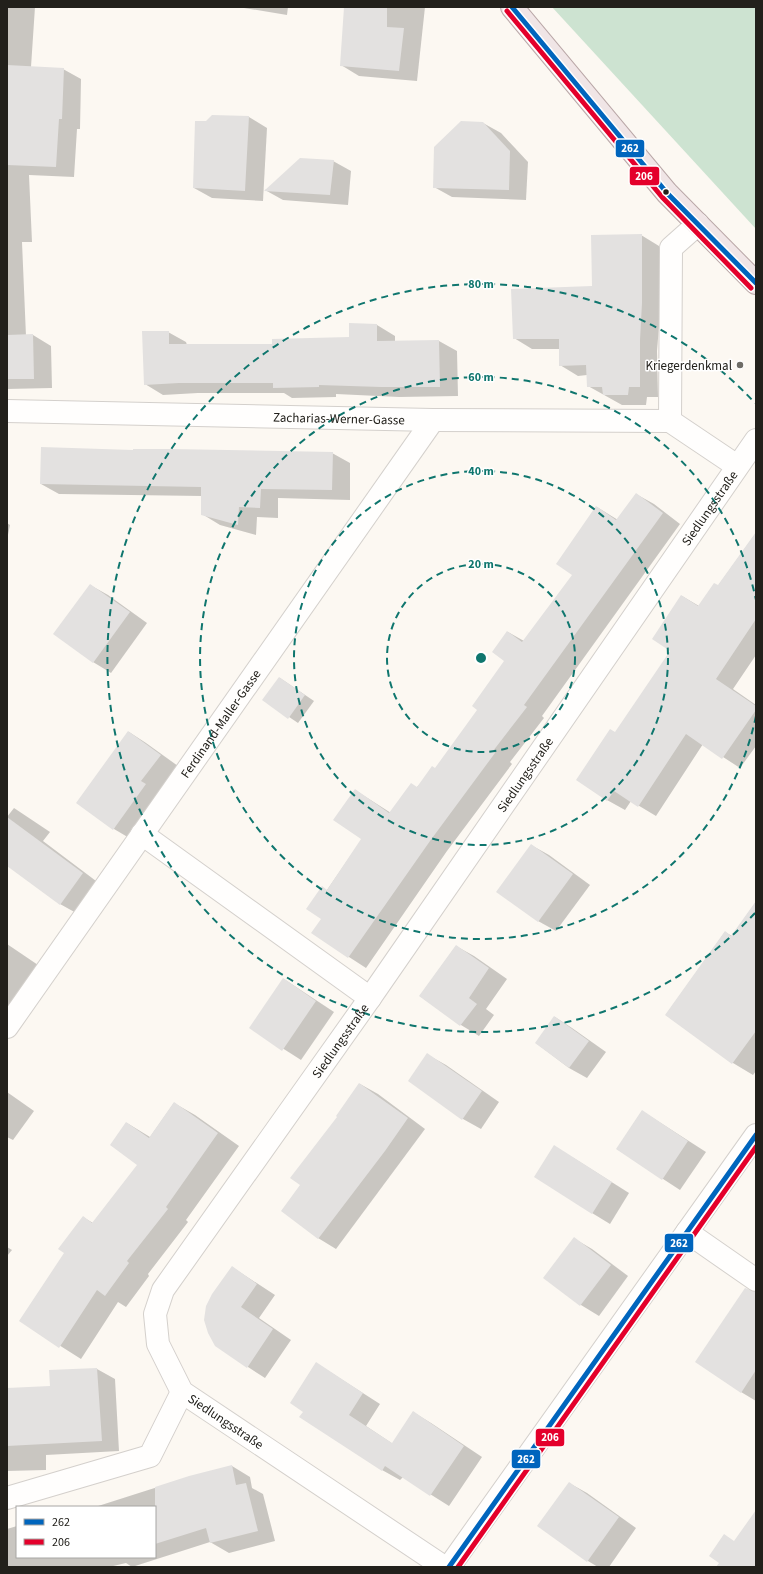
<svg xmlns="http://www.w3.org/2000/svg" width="763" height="1574" font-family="'Source Sans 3',sans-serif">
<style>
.green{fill:#cde3d1}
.shadow{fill:#0003}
.building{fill:#e3e1e0}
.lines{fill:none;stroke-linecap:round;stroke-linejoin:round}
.minor-casing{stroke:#d4d0cc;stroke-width:24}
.major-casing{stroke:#b9a7a7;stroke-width:24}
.minor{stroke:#fffefd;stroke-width:22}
.major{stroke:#f0e5e6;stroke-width:22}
.bus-1-casing{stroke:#fff;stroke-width:8}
.bus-2-casing{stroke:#fff;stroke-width:8}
.bus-1{stroke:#0065bd;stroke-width:5}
.bus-2{stroke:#e4002b;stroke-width:5}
.ring{fill:none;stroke:#0f766e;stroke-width:2;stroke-dasharray:7 5}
.bus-dot{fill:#22201b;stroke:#fff;stroke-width:1.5}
.poi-dot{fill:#6e6c66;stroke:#fff;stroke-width:1.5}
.labels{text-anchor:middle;stroke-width:3;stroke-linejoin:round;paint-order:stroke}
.poi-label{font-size:13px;fill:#22201b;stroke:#fff;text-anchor:end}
.street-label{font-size:13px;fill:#22201b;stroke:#fff}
.centre{fill:#0f766e;stroke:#fff;stroke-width:2}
.ring-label{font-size:12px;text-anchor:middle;font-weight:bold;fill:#0f766e;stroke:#fff;stroke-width:3;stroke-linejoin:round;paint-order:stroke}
.line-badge{stroke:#fff;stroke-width:1.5}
.badge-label{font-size:11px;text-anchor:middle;font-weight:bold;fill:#fff}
</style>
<rect width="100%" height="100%" fill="#fcf8f2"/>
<!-- green -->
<path class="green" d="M552 7H756V229Z"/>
<!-- shadow -->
<g class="shadow">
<path d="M7 7H35L31 67 63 69 81 79 80 129H77L74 177 29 175 32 242H22L26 336 33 335 51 346 52 388 7 389Z"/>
<path d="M238 7H288L287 15Z"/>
<path d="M345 7H425L417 81 359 76 341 65Z"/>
<path d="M212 116 249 117 267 128 263 201 212 198 194 188 206 122Z"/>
<path d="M483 123 501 133 528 162 526 200 452 197 434 187Z"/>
<path d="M333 161 351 171 348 205 283 200 265 190Z"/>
<path d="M641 235 659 246 660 314 657 351 658 397H647L646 405H622L588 386 587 375 578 376 560 365V349H532L514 338 593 287Z"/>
<path d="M350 324 377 325 395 336V342L439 341 457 351 458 396 399 397 336 394V397L292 398 284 393H198L163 395 145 384 168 332 186 342 187 345H273L349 338Z"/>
<path d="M134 451 332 453 350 463V500L278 498V518L257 517 256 535 220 525 202 514V496L59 494 41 484Z"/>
<path d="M636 494 654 504 680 524 542 716 544 718 510 762 512 764 447 851 366 968 349 957 313 932 322 919 327 890 362 839 355 790 391 813 435 769 479 710 506 661 508 632 524 641 573 575 597 507 618 520Z"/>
<path d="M7 523 10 525 7 540Z"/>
<path d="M756 533V655L733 689 756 705V746L740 768 703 744 656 816 631 801 625 810 607 800 616 733 672 651 682 596 699 606 718 586Z"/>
<path d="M90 585 108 595 147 623 111 673 93 662Z"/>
<path d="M280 678 314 701 298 723 264 700Z"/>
<path d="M129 732 146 743 178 766 131 839 114 829Z"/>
<path d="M14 808 50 832 43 841 100 884 78 914 60 904 7 865V817Z"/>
<path d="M531 845 549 855 590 885 556 931 538 921Z"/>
<path d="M756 902V1071L753 1075 733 1063 666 1015 725 932 732 936Z"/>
<path d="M7 944 41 967 7 1015Z"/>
<path d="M456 946 474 956 507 979 486 1009 494 1015 479 1036 461 1025 420 996Z"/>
<path d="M284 979 334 1012 301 1060 251 1028Z"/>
<path d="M555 1017 572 1028 606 1052 587 1078 569 1068 536 1043Z"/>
<path d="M428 1055 446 1065 499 1102 481 1129 463 1119Z"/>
<path d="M360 1084 378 1094 425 1129 336 1249 318 1238 301 1185 338 1116Z"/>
<path d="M7 1092 34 1111 13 1140 7 1137Z"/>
<path d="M174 1103 195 1115 239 1146 186 1220 188 1222 148 1274 149 1276 126 1307 118 1302 81 1359 21 1321 66 1253 83 1217 93 1223 139 1164 127 1123 150 1137Z"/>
<path d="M642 1111 706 1152 680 1190 617 1149Z"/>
<path d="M572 1157 629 1193 610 1224 592 1213Z"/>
<path d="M575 1239 592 1249 628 1276 599 1316 581 1305 545 1278Z"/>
<path d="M7 1247 12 1250 7 1256Z"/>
<path d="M232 1267 275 1295 259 1318 291 1340 265 1378 248 1367Z"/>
<path d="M756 1298V1401L741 1392Z"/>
<path d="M316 1363 380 1404 366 1426 393 1444 413 1412 431 1423 482 1457 449 1506 403 1477 400 1480 382 1470 304 1411Z"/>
<path d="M97 1369 115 1379 119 1451 46 1455V1470L7 1471V1389L51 1387 50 1371Z"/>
<path d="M232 1466 250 1477 252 1488 263 1494 275 1541 229 1553 210 1542 132 1567 126 1563 109 1567H7V1529L17 1526V1557H155V1507H95L189 1477Z"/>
<path d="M569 1483 587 1493 636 1528 609 1567H598L588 1561Z"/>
</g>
<!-- building -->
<g class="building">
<path d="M344 7H387V27L404 28 399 71 340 66Z"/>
<path d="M7 65 64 68 62 119H59L56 167 7 165Z"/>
<path d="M212 115 249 116 245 191 193 188 195 121H206Z"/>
<path d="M461 121 483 122 510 151 509 190 433 188 434 147Z"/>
<path d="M300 158 334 160 330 195 264 191Z"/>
<path d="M642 234V303L640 340V387H629L628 395H603L602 387H587L586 365 559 366V339H513L511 289 592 286 591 235Z"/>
<path d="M349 323 377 324V341L439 340 440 387H381L319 385V387L273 388V383H179L144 385 142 331H169V344H272V339L349 337Z"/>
<path d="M33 334 34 379H7V335Z"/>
<path d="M41 447 133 450V449H170L333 452 332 490 261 489 260 508 239 507 238 525 201 515V487L40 484Z"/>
<path d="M636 493 663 513 524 705 527 707 493 751 495 753 430 841 348 958 311 933 321 919 306 909 322 886 327 890 361 839 333 820 355 789 389 813 411 783 417 787 432 766 435 768 477 710 472 706 504 661 492 652 507 631 522 642 572 575 556 564 596 506 616 520Z"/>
<path d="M756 532V619L716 679 756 706V710L722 759 686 734 638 807 614 791 607 801 576 780 610 729 615 732 670 651 652 639 681 595 698 606 714 583 718 585Z"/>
<path d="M90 584 130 612 93 663 53 634Z"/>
<path d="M279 677 305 695 288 719 262 700Z"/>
<path d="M128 731 161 755 141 781 146 784 113 830 76 803Z"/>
<path d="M7 817 83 873 60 905 7 866Z"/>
<path d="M531 844 573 874 538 922 496 892Z"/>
<path d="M756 901V1031L732 1064 665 1015 725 931 731 936Z"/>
<path d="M456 945 489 968 469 998 477 1004 460 1026 419 996Z"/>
<path d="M283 978 316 1001 282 1051 249 1028Z"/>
<path d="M554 1016 589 1041 569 1068 535 1043Z"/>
<path d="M427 1053 482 1091 462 1120 408 1081Z"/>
<path d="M359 1083 408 1118 385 1151 318 1239 281 1211 300 1185 290 1178 337 1117 336 1116Z"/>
<path d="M174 1102 218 1133 166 1207 168 1209 127 1261 129 1263 105 1296 97 1290 59 1348 19 1321 64 1253 58 1249 83 1216 92 1223 137 1165 110 1145 126 1122 149 1138Z"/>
<path d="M642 1110 688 1141 662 1180 616 1149Z"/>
<path d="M554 1145 612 1182 592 1214 534 1177Z"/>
<path d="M574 1237 611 1265 580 1306 543 1278Z"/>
<path d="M232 1266 257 1284 241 1307 273 1329 247 1368 215 1346 208 1333 204 1320 206 1306 212 1294Z"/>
<path d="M745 1288 756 1292V1370L741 1393 695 1362Z"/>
<path d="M316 1362 363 1393 349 1415 392 1443 413 1411 464 1446 430 1496 385 1466 382 1471 299 1417 303 1412 290 1403Z"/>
<path d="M97 1368 102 1441 7 1446V1388L50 1386 49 1370Z"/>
<path d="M232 1465 236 1485 246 1483 258 1531 210 1543 206 1528 155 1544V1487L189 1476Z"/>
<path d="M569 1482 619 1517 587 1562 537 1526Z"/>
<path d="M756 1510V1567H716L719 1563 709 1556 724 1534 734 1541Z"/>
</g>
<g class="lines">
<defs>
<g id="minor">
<path id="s1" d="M7 411 433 420 670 421 737 466"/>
<path d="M670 421 671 248 698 224"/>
<path d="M142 834 370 998"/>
<path id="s2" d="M7 1027 433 420"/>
<path d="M687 1232 756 1280"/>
<path d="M7 1498 150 1456 182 1392"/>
<path id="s3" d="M444 1567 182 1392 158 1344 155 1314 163 1290 370 998 756 440"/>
<path d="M449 1567 756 1135"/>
</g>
<path id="major" d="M512 7 667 193 756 283"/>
</defs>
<!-- minor casing -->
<use href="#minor" class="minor-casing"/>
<!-- major casing -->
<use href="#major" class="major-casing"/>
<!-- minor -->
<use href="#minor" class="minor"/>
<!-- major -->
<use href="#major" class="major"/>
<defs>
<g id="bus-1">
<path d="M512 7 667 193 756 283"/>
<path d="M449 1567 756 1135"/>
</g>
<g id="bus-2">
<path d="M507 11 662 197 751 288"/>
<path d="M458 1567 756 1147"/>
</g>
</defs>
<!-- bus-1 casing -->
<use href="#bus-1" class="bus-1-casing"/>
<!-- bus-2 casing -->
<use href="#bus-2" class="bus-2-casing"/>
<!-- bus-1 -->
<use href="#bus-1" class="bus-1"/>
<!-- bus-2 -->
<use href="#bus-2" class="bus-2"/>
</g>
<!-- distance rings -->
<g class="ring">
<circle cx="481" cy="658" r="94"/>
<circle cx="481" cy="658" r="187"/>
<path d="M756 716A281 281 0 1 1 756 600"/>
<path d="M755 913A374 374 0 1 1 755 403"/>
</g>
<!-- markers -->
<circle class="bus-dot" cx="666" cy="192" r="3.5"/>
<circle class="poi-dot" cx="740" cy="365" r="4"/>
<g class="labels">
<!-- poi labels -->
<g class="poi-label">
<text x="732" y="370">Kriegerdenkmal</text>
</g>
<!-- street labels -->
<g class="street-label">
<text dy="5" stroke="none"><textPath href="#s1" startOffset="332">Zacharias-Werner-Gasse</textPath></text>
<text dy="5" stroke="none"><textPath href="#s3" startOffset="1378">Siedlungsstraße</textPath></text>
<text dy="5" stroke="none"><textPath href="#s2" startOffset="371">Ferdinand-Maller-Gasse</textPath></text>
<text dy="5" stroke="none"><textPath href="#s3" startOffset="1054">Siedlungsstraße</textPath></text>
<text dy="5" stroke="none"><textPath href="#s3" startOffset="730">Siedlungsstraße</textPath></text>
<text transform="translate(226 1421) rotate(34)" y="5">Siedlungsstraße</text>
</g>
</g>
<circle cx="481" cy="658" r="6" class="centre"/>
<g class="ring-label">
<text x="481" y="288">80 m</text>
<text x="481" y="381">60 m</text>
<text x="481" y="475">40 m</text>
<text x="481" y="568">20 m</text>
</g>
<g class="line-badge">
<rect x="615" y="139" width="30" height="19" rx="4" fill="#0065bd"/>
<rect x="629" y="166" width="31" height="20" rx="4" fill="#e4002b"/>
<rect x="664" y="1233" width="30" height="20" rx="4" fill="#0065bd"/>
<rect x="535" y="1428" width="30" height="19" rx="4" fill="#e4002b"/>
<rect x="511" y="1449" width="30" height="20" rx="4" fill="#0065bd"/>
</g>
<g class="badge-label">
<text x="630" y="152">262</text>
<text x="644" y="180">206</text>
<text x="679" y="1247">262</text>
<text x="550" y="1441">206</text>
<text x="526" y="1463">262</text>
</g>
<!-- border -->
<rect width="763" height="1574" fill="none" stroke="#22201b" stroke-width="16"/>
<!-- legend -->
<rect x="16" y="1506" width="140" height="52" fill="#ffffff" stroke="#a7a6a4"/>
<rect x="24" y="1519" width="20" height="6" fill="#0065bd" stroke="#a7a6a4"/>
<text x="52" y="1526" font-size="12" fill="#22201b">262</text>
<rect x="24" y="1539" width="20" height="6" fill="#e4002b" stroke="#a7a6a4"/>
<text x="52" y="1546" font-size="12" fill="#22201b">206</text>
</svg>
